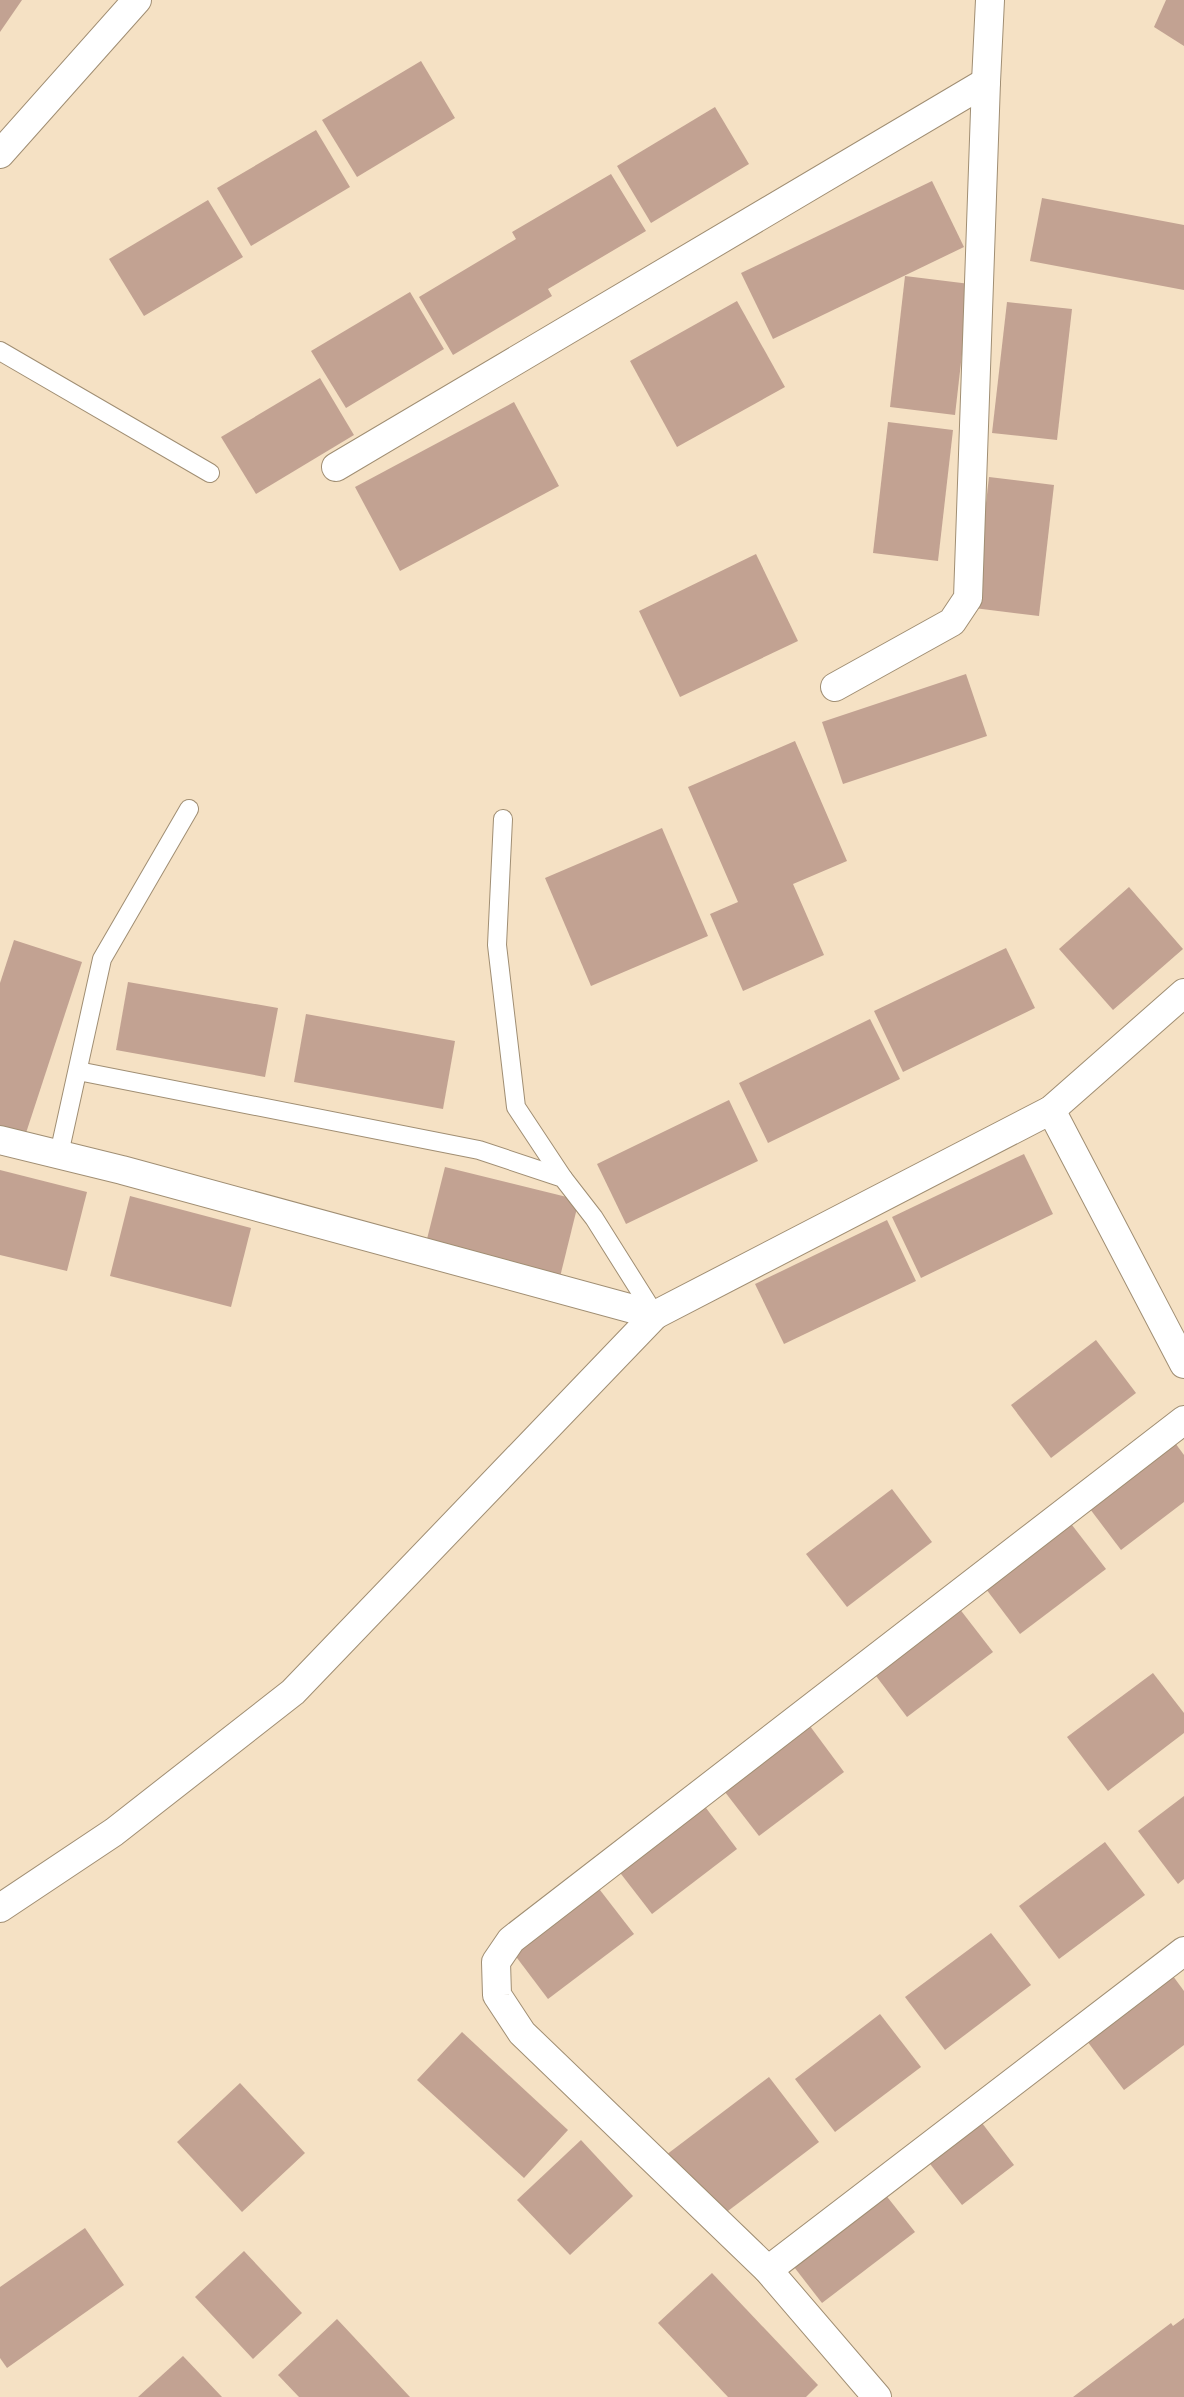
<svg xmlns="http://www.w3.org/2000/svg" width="1184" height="2397" font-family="Raleway,sans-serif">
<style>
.building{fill:#c2a292}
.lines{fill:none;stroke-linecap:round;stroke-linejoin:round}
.service-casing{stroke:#a08e73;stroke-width:20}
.minor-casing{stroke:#a08e73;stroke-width:30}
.service{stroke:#fff;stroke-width:18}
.minor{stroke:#fff;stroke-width:28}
</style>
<rect width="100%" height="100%" fill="#f5e1c4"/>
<!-- building -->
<g class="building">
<path d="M0 0H22L0 32Z"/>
<path d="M1166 0H1184V46L1154 27Z"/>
<path d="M421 61 455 118 357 177 322 120Z"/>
<path d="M715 107 749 164 651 223 617 166Z"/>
<path d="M316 130 350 187 251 246 217 188Z"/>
<path d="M611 174 646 231 548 289 552 296 453 355 419 297 516 239 512 232Z"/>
<path d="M932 181 964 247 773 339 741 273Z"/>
<path d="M1042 198 1184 225V290L1030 261Z"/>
<path d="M208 200 243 257 144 316 109 259Z"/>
<path d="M905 276 970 284 955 415 890 407Z"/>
<path d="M410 292 444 349 346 408 311 351Z"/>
<path d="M737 301 785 387 677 447 630 361Z"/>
<path d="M1007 302 1072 309 1057 440 992 433Z"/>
<path d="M320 378 354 435 256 494 221 437Z"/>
<path d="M514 402 559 486 400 571 355 487Z"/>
<path d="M888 422 953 430 938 561 873 553Z"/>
<path d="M989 477 1054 485 1039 616 974 608Z"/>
<path d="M756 554 798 641 680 697 639 611Z"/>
<path d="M966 674 987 736 843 784 822 722Z"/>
<path d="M795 741 847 861 793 884 824 955 743 991 710 914 738 902 688 787Z"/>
<path d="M662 828 708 936 591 986 545 878Z"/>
<path d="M1129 887 1183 949 1113 1010 1059 949Z"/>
<path d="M14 940 82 962 25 1136 0 1128V983Z"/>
<path d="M1006 948 1035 1008 903 1072 874 1011Z"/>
<path d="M128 982 278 1008 265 1077 116 1050Z"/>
<path d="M306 1014 455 1041 443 1109 294 1082Z"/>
<path d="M870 1019 900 1079 768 1143 739 1083Z"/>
<path d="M729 1100 758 1161 626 1224 597 1164Z"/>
<path d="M1024 1154 1053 1214 921 1278 892 1217Z"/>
<path d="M445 1167 579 1200 560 1277 426 1243Z"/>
<path d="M0 1170 87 1192 67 1271 0 1255Z"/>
<path d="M130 1196 251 1228 231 1307 110 1276Z"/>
<path d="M887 1220 916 1281 784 1344 755 1284Z"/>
<path d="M1096 1340 1136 1393 1051 1458 1011 1405Z"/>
<path d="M1167 1432 1184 1455V1502L1121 1550 1081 1497Z"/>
<path d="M892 1489 932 1542 847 1607 806 1554Z"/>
<path d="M1065 1516 1106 1569 1020 1634 980 1581Z"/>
<path d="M952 1599 993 1652 907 1717 867 1664Z"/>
<path d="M1153 1673 1184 1713V1733L1108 1791 1067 1737Z"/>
<path d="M804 1718 844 1772 759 1836 718 1783Z"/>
<path d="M697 1796 737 1849 652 1914 611 1861Z"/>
<path d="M1184 1796V1879L1178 1884 1138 1831Z"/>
<path d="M1105 1842 1145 1895 1059 1959 1019 1906Z"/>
<path d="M593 1881 634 1934 548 1999 508 1946Z"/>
<path d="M991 1933 1031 1985 945 2050 905 1997Z"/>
<path d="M1170 1972 1184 1991V2045L1124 2090 1084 2037Z"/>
<path d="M880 2014 921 2067 835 2132 795 2079Z"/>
<path d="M462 2032 568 2130 524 2178 417 2080Z"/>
<path d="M769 2077 819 2142 716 2220 666 2155Z"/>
<path d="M240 2083 305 2153 242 2212 177 2142Z"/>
<path d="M966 2102 1014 2165 962 2205 913 2142Z"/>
<path d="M581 2140 633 2196 570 2255 517 2200Z"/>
<path d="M877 2184 915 2232 822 2303 784 2254Z"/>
<path d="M85 2228 124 2285 7 2368 0 2358V2287Z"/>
<path d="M244 2251 302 2313 253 2359 195 2297Z"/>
<path d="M712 2273 818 2385 806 2397H728L658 2323Z"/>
<path d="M1184 2318V2397H1073L1171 2323 1173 2326Z"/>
<path d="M337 2319 410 2397H299L278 2375Z"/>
<path d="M183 2356 222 2397H138Z"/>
</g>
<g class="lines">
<defs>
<g id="service">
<path d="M0 351 210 473"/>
<path d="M503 819 497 945 516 1107 563 1178"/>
<path d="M78 1071 479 1150 563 1178 594 1218 655 1315"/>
<path d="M59 1154 102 959 189 809"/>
</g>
<g id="minor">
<path d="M0 154 137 0"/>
<path d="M336 467 986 82"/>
<path d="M835 687 952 622 968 598 986 82 990 0"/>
<path d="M1051 1110 1184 1364"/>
<path d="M0 1140 122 1170 655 1315 1051 1110 1184 993"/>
<path d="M0 1908 114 1832 293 1692 655 1315"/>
<path d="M768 2270 1184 1951"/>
<path d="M877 2397 768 2270 522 2033 497 1995 496 1962 511 1940 1184 1420"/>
</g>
</defs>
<!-- service casing -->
<use href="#service" class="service-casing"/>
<!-- minor casing -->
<use href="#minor" class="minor-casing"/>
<!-- service -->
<use href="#service" class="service"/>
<!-- minor -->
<use href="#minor" class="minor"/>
</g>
</svg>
